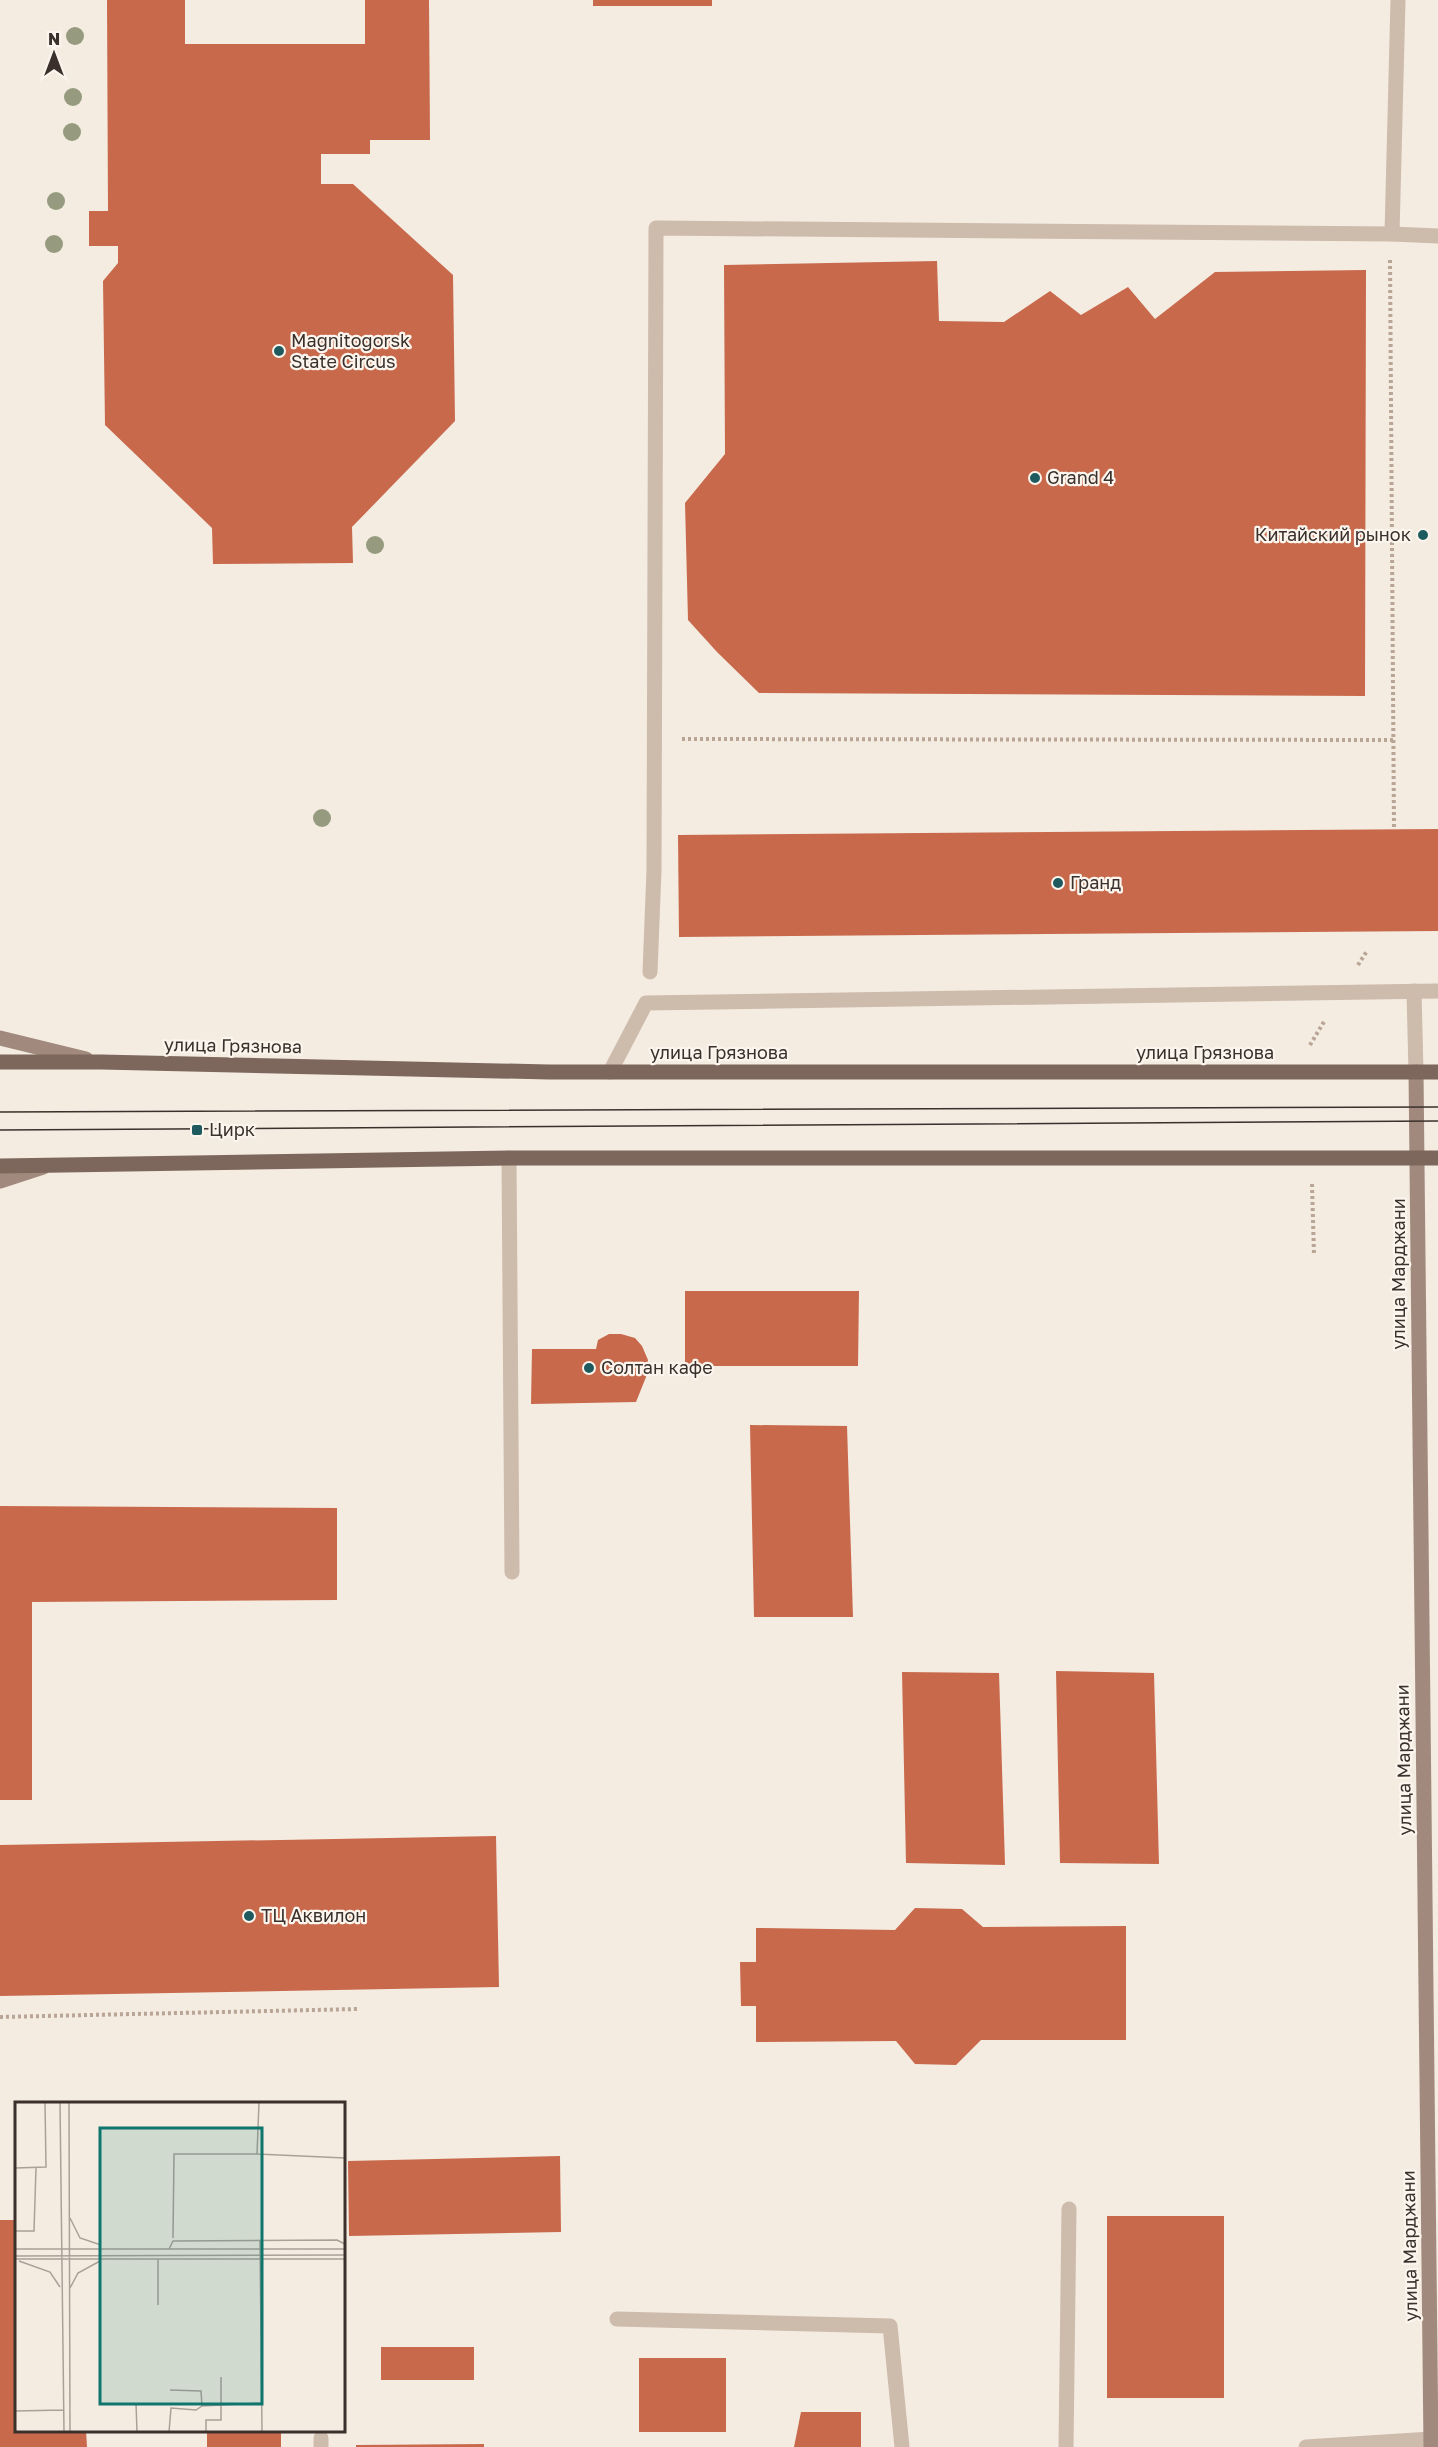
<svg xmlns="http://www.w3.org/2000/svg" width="1438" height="2447" font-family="'Golos Text',sans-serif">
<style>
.building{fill:#c8694b}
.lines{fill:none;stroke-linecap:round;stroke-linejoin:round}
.path{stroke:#b9a596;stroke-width:4;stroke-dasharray:3 3;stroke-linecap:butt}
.lane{stroke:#cdbbac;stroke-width:15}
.secondary{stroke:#a18a7d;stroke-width:15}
.primary{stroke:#7d675c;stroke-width:15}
.tram{stroke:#3b302b;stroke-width:1.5}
.tree{fill:#969b7f}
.poi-dot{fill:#1f5a5e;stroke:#fbf5ee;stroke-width:2}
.labels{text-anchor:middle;stroke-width:4.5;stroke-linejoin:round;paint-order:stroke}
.poi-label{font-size:18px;fill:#3b302b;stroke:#fbf5ee;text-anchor:start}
.street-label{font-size:18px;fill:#3b302b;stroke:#fbf5ee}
.inset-road{fill:none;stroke:#aaa098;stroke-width:1.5}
.view{fill:#0f766e;fill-opacity:0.15;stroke:#0f766e;stroke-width:3}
.inset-edge{fill:none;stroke:#3b302b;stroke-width:3}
</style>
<rect width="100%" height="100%" fill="#f4ebe1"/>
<!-- building -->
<g class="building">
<path d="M107 0H185V44H365V0H429L430 140H370V154H321V184H353L453 275 455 421 352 527 353 563 213 564 212 528 105 425 103 281 118 263V246H89V211H108Z"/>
<rect x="593" y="0" width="119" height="6"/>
<path d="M937 261 939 321 1004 322 1050 291 1081 315 1128 287 1155 319 1215 272 1366 270 1365 696 759 693 717 652 688 620 685 503 725 454 724 265Z"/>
<path d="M1438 829V931L679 937 678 835Z"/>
<path d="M685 1291H859L858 1366H685Z"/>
<path d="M609 1334H621L635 1338 642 1346 648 1360 646 1377 636 1402 531 1404 532 1349H596L598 1340Z"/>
<path d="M750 1425 847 1426 853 1617H754Z"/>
<path d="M0 1506 337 1508V1600L32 1602V1800H0Z"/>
<path d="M1056 1671 1154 1673 1159 1864 1060 1863Z"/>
<path d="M902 1672 999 1673 1005 1865 906 1863Z"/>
<path d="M496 1836 499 1987 0 1996V1845Z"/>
<path d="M915 1908 962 1909 983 1927 1126 1926V2040H981L956 2065 915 2064 896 2041 756 2042V2006H741L740 1962H756V1928L895 1930Z"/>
<path d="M560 2156 561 2232 349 2236 348 2161Z"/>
<rect x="1107" y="2216" width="117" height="182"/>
<path d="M0 2220H15L16 2242V2430H86L87 2447H0Z"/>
<rect x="381" y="2347" width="93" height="33"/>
<rect x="639" y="2358" width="87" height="74"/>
<path d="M801 2412H861V2447H794Z"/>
<rect x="207" y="2430" width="74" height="17"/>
<path d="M484 2444V2447H356V2445Z"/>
</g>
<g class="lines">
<!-- path -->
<g class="path">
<path d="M1390 260 1394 829"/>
<path d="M682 739 1394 740"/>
<path d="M1358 965 1367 951"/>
<path d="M1310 1045 1325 1020"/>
<path d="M1312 1184 1314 1255"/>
<path d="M0 2017 358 2009"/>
</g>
<!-- lane -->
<g class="lane">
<path d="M1392 234 1438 236"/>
<path d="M650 972 654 870 656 228 1392 234 1398 0"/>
<path d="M1414 991 1416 1072"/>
<path d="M610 1072 646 1003 1438 991"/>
<path d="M509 1158 512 1572"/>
<path d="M617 2319 890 2326 902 2447"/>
<path d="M321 2438V2447"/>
<path d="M1066 2447 1069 2209"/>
<path d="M1306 2447 1431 2439"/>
</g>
<!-- secondary -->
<g class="secondary">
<path d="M0 1038 86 1059"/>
<path d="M1416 1072 1431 2447"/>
<path d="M0 1181 43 1167"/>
</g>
<!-- primary -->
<g class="primary">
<path d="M0 1062H101L549 1072H1438"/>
<path d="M0 1166 509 1158H1438"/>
</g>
<!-- tram -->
<g class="tram">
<path d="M0 1112 1438 1107"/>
<path d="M0 1130 1438 1121"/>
</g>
</g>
<!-- trees -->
<g class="tree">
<circle cx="75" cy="36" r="9"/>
<circle cx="73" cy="97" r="9"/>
<circle cx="72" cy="132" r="9"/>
<circle cx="56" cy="201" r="9"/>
<circle cx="54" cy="244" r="9"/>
<circle cx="375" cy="545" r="9"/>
<circle cx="322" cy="818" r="9"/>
</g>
<!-- markers -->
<g class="poi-dot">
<circle cx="279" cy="351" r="6"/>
<circle cx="1035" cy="478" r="6"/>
<circle cx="1423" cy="535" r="6"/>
<circle cx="1058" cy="883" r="6"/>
<rect x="191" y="1124" width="12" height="12" rx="3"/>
<circle cx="589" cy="1368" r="6"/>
<circle cx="249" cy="1916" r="6"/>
</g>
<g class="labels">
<!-- poi labels -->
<g class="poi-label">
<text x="291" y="347">Magnitogorsk<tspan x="291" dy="21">State Circus</tspan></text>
<text x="1047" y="484">Grand 4</text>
<text x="1411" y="541" text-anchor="end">Китайский рынок</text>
<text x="1070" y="889">Гранд</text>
<text x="209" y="1136">Цирк</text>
<text x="601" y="1374">Солтан кафе</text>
<text x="261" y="1922">ТЦ Аквилон</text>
</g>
<!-- street labels -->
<g class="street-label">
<text transform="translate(233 1046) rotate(1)" y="6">улица Грязнова</text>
<text x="719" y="1059">улица Грязнова</text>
<text x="1205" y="1059">улица Грязнова</text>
<text transform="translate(1399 1274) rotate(-90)" y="6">улица Марджани</text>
<text transform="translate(1404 1760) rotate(-91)" y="6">улица Марджани</text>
<text transform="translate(1410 2246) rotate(-91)" y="6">улица Марджани</text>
</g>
</g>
<!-- overview -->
<g transform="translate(15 2102)">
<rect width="330" height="330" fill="#f4ebe1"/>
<path class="inset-road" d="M45 0 49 330M54 0 55 330M242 52 330 56M0 66 31 65 30 0M55 116 65 136 86 143M0 129H19L21 66M158 136 159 52H242L244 0M245 138 247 330M0 147H330M154 147 158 139 322 138 330 142M0 154 330 153M0 157H330M143 157V203M4 159 35 170 45 185M55 186 63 171 85 159M155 288 186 289 187 304 247 301M121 301 122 330M0 309 48 308M154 330 156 306 181 308 187 304M191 330V318H206V275"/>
<path class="view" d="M85 26H247V302H85Z"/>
<rect width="330" height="330" class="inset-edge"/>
</g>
<!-- north arrow -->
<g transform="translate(54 54)" stroke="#fbf5ee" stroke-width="4.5" paint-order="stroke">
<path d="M0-4.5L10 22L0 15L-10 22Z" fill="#3b302b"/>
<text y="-9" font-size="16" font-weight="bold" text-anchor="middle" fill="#3b302b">N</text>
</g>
</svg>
